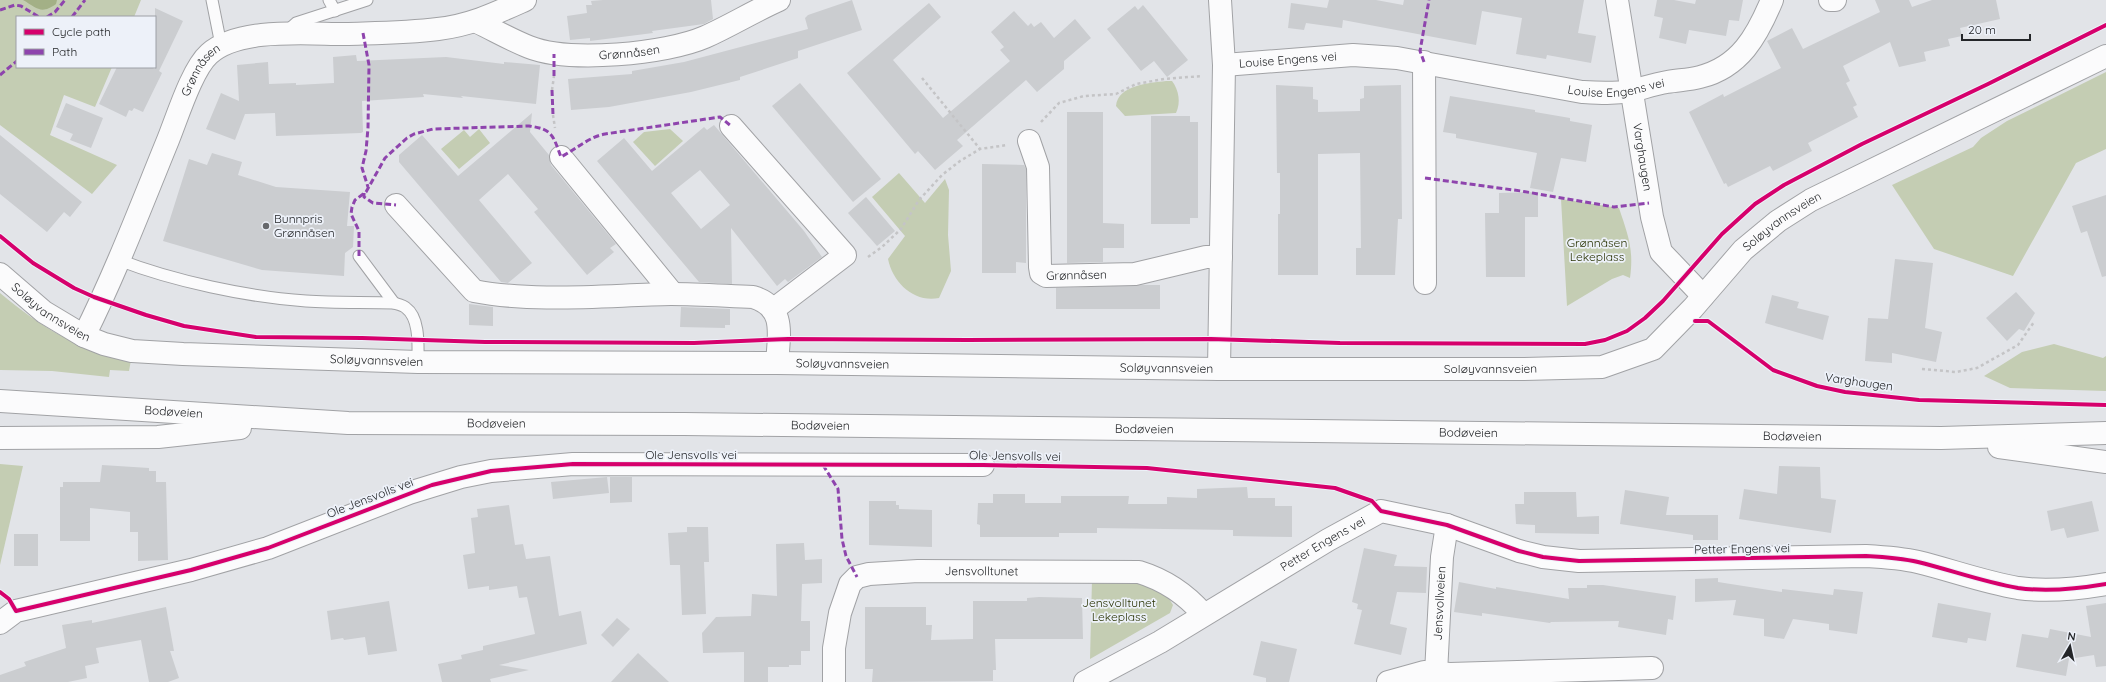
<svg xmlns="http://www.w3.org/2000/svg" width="2106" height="682" font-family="Quicksand,sans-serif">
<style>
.green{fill:#c4cdb3}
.water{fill:#a3b086}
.building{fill:#cbcdd0;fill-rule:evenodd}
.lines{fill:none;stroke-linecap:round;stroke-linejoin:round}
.lane-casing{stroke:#a1a2a5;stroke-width:13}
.street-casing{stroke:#a1a2a5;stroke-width:24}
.secondary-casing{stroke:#a1a2a5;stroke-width:24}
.primary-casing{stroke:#a1a2a5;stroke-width:24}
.path{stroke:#c4c4c6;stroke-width:2.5;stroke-dasharray:3 3;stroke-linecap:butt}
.lane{stroke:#fbfbfc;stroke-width:11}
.street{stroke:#fbfbfc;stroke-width:22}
.secondary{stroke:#fbfbfc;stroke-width:22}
.primary{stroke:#fbfbfc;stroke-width:22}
.quiet{stroke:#8e44ad;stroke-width:3;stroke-dasharray:6 3;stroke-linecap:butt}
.cycleway-casing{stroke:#edf1f9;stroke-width:6}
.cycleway{stroke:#d6006c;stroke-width:4}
.poi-dot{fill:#66686c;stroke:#edf1f9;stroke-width:1.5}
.labels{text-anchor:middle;stroke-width:3.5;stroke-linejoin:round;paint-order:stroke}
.street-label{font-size:12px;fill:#242629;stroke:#edf1f9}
.poi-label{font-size:12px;fill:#242629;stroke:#edf1f9;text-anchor:start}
.park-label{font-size:12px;fill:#293303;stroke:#edf1f9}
</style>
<rect width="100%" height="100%" fill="#e2e4e8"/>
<!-- green -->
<g class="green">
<path d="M0 0H141L134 17H17V67H112L95 107 64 95 50 135 117 165 92 194 0 125Z"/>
<path d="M2106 72V149L2076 163 2013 276 1934 249 1892 185 1973 147 1981 138 2007 121Z"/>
<path d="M1166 81H1172C1179 90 1181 103 1176 113L1125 116 1116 106C1118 85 1149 83 1166 81Z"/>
<path d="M479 129 490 143 459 169 441 149 464 130 470 137Z"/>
<path d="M670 129 683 141 655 166 633 142 644 132Z"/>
<path d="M899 173 925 203 945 179 949 190 948 235 951 271 939 298C914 303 893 283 888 259L905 236 872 197Z"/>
<path d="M1561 199 1619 208C1628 235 1634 249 1630 278L1623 275 1612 279 1567 306Z"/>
<path d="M0 293C45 330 73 347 131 360L129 371 110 370 109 377 52 371 0 370Z"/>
<path d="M2054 344 2103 358 2106 356V391L2010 388 1984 376 2022 352Z"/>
<path d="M0 464 23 466 0 565Z"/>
<path d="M1092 580C1116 581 1160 580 1173 605L1170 613 1090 659Z"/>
</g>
<!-- water -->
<path class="water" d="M23 0H57L56 4C41 15 37 8 23 0Z"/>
<!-- building -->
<g class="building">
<path d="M603 0H711L713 19 704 24 652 31 653 33 590 41V38L570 40 567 16 587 13 586 5H592L591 1Z"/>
<path d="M852 0 862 30 798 51V58L740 77V80L691 92 609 107 571 110 568 79 632 74V71L684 62 808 29 805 18 808 15Z"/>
<path d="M1329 0H1376L1403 5 1404 0H1584L1578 33 1596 36 1591 63 1547 55 1546 59 1516 54 1522 18 1482 11 1476 45 1343 20 1342 28 1306 23 1304 30 1288 28 1291 3 1327 8Z"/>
<path d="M1657 0H1674L1695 4 1696 0H1743L1739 21 1729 20 1726 36 1689 30 1686 44 1659 38 1663 18 1654 16Z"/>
<path d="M1875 0H1909L1912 7 1932 0H1996L2000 19 1960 28 1962 36 1948 39 1950 46 1924 52 1926 61 1899 67 1890 42 1843 66 1850 81 1846 83 1857 105 1853 107 1858 117 1808 143 1812 151 1773 171 1770 166 1728 187 1726 183 1724 184 1689 112 1723 94 1724 97 1781 68 1767 41 1792 28 1803 49 1880 12Z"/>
<path d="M929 3 941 17 893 60 943 118 1010 61 1000 50 1004 47 991 32 1014 11 1028 26 1031 23 1034 27 1041 22 1054 38 1075 19 1091 38 1064 61V69L1037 92 1026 80 957 140 963 146 935 170 918 151 915 154 847 73Z"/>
<path d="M1143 5 1188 60 1167 77 1154 61 1141 71 1107 29 1135 6 1138 10Z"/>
<path d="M155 8 183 21 159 71 162 73 143 112 134 108 132 111 129 110 126 117 99 104 117 67H150L155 69Z"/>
<path d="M356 55 357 61 446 57 504 64V62L540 65 536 104 461 96 463 98 423 94 424 97 362 101 363 132 361 133 276 136 275 113 245 114 235 140 206 129 221 93 239 101 237 65 268 62 269 84 296 83V85L334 83 333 57Z"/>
<path d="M800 83 881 179 853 202 772 106Z"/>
<path d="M1276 85 1313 87V99L1318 100V112L1360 111V99L1364 98V86L1401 85 1402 219H1398L1395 275H1356V248H1361L1360 153 1318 154V275H1278V214H1280V173H1277Z"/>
<path d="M1450 96 1535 110V112L1570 118V121L1592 125 1586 162 1561 158 1553 192 1530 188 1537 153 1456 138V134L1443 132Z"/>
<path d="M66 103 103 118 91 148 70 140 73 134 56 127Z"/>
<path d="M1067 112H1103V223L1124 224V248H1103V262L1067 263Z"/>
<path d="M532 113 530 132 549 155 551 165 616 244 610 248 614 252 587 275 534 212 538 209 508 174 479 200 532 263 508 283 501 282 399 162V155L422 135 458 176Z"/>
<path d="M1151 116H1190V122H1198V218H1190V224H1151Z"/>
<path d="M714 125 804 231 822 257 788 282 785 279 777 286 731 228 732 284 699 282 597 161 624 138 652 171 704 127 707 130ZM700 170 730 205 701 229 671 193Z"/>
<path d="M0 135 82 202 70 217 64 212 47 232 0 194Z"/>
<path d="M212 153 242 162 238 175 276 187 350 192 347 226H354L353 247 345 253 344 276 262 270 163 241 189 159 207 165Z"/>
<path d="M982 164 1024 165 1026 169V263L1016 262V273H982Z"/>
<path d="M1538 192V217H1525V277H1486L1485 213H1499V193Z"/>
<path d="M2106 195V276L2102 277 2087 231 2081 233 2072 206Z"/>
<path d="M866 197 895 231 877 246 848 213Z"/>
<path d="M1895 259 1933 263 1925 328 1942 332 1936 362 1892 353V363L1865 361 1868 318 1888 319Z"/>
<path d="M1143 285H1160V309H1056V288Z"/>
<path d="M2016 292 2035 313 2024 331 2019 329 2007 341 1986 318Z"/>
<path d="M1772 295 1799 302 1797 308 1829 316 1823 340 1765 323Z"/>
<path d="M469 304 493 307V326L469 325Z"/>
<path d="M681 307 730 309V325H725V328L680 327Z"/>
<path d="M102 465 149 468V471H156V482H166L168 560 138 561V532H130V512L90 508V541H60V487H63V482H100Z"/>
<path d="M1779 466 1820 467 1821 498 1836 500 1831 533 1739 519 1744 489 1777 494Z"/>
<path d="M607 477 609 493 553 499 551 482Z"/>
<path d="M610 477H632V502L610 503Z"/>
<path d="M1247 487 1248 498H1275V506H1292V537L1233 536V530L1097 528V533H1059V537H980V525L977 524 978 503H993V494H1025V503H1061V496H1129L1128 504H1167V497L1197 498V489Z"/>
<path d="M1625 490 1669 497 1666 515H1718V540H1693V535L1620 524Z"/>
<path d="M1524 492H1576L1577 517 1599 516V534L1535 533V525L1516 524 1515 504H1524Z"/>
<path d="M869 501H896V505H899V509L932 510V547L869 545Z"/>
<path d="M2092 501 2099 531 2067 538 2064 528 2051 531 2047 511Z"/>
<path d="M509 505 515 545 523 544 526 559 550 556 559 616 581 611 587 644 499 665 529 670 490 679 491 682H442L438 664 462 659 461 655 483 650V646L535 634 527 597 519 598 517 586 489 590V586L468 589 463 555 475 553 471 518 478 517 477 509Z"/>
<path d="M687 527H708L709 562H704L706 614 682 615 680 565H670L668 533 687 532Z"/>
<rect x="14" y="534" width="24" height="32"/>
<path d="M804 543 805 560 822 559V583L802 584 801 621H810V651H801V665H789V667H768V682H744V652L703 653 702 633 716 617 751 616 752 594 777 596 776 544Z"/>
<path d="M1364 548 1397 555 1394 566 1427 567 1426 593 1397 592 1390 624 1407 628 1401 655 1354 644 1362 610 1357 609 1358 604 1352 602Z"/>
<path d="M1718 578V582L1782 592V589L1833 595 1834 589 1863 592 1857 634 1829 630V624L1793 619 1784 639 1764 636V619L1733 615 1736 600 1695 602V579Z"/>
<path d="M1459 582 1496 589V587L1569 599 1568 588H1587V585H1603L1676 596 1673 620 1668 619 1666 635 1618 627 1619 621 1551 622 1550 623 1482 613V616L1454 612Z"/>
<path d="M1039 597 1082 598 1083 639H995L996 670H993V681L872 682 873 669H865V607H926V625H932L931 640 973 639V601H1027V598Z"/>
<path d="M389 601 397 651 368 655 365 637 344 640 343 638 331 640 327 611Z"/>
<path d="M1938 603 1991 613 1986 641 1968 638 1967 643 1932 637Z"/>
<path d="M2106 603V666L2096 667 2094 655 2069 659 2066 676 2016 667 2022 634 2048 638 2050 629 2091 637 2086 606Z"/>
<path d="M166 607 174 651H170L179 678 168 682H149L141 640 96 648 99 663 85 666 87 678 68 682H0V675L26 666 24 662 66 648 62 625 92 620V623Z"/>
<path d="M617 618 630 629 613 647 601 635Z"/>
<path d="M1261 641 1297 649 1289 682H1266V678L1253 675Z"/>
<path d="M638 653 669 682H611Z"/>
</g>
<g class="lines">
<defs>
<g id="lane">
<path d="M212 0 221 45"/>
<path d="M329 0 335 11"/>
<path d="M287 31 296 23 367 0"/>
<path d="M359 256 394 303"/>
<path d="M119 260C173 281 248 297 306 301 335 303 365 302 394 303 397 304 403 305 406 308 420 318 418 346 418 362"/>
</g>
<g id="street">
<path id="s1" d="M1617 0 1652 217 1661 252 1703 296"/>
<path d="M1830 0H1835"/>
<path id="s2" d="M477 22C494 30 511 40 529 47 569 63 666 54 705 37 730 26 754 11 779 0"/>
<path d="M1424 62 1425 283"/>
<path id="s3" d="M1224 65 1353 55 1397 58 1582 92C1599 93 1614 94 1631 91 1643 88 1655 84 1667 82 1678 80 1689 80 1700 77 1740 67 1757 36 1772 0"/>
<path d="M731 126 845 255 774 309"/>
<path id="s4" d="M1029 141 1038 167 1040 267 1041 273 1046 276 1135 274 1206 257H1221"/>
<path d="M561 157 673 294"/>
<path d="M396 205 474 291C535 303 609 295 671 294 698 294 726 296 753 297 786 307 779 334 777 363"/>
<path id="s5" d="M84 336C116 272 141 206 168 140 177 118 192 69 209 54 239 27 307 34 345 34 376 33 407 33 438 29 471 25 494 14 525 0"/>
<path d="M1219 369 1224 65 1220 0"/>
<path d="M0 623 16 611 191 570 268 548 409 493 461 477 491 471 573 464 983 465"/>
<path id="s6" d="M834 682V648L840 613 850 584 857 577 869 574 918 571 1139 572C1165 580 1185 593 1203 614"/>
<path id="s7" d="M1085 682 1160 642 1328 540 1381 511 1447 525 1519 551 1543 557 1579 561 1866 556C1884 557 1901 558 1918 562 1951 570 1983 582 2018 588 2047 592 2077 589 2106 584"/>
<path d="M1388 682 1424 672 1450 674 1652 668"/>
<path id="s8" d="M1438 682 1436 673 1442 557 1447 525"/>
</g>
<g id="secondary">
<path id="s9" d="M0 274 44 312 84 336 104 344 132 351 183 354 418 362 777 363 1219 369H1524L1602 367 1653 349 1693 308 1743 250 1778 221 1811 200 2106 56"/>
</g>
<g id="primary">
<path id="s10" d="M0 401 348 423 684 424 1941 438 2106 433"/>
<path d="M0 438 158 437 240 428"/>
<path d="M1999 447 2106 462"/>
</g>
</defs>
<!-- lane casing -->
<use href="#lane" class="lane-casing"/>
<!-- street casing -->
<use href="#street" class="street-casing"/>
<!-- secondary casing -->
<use href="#secondary" class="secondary-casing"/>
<!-- primary casing -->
<use href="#primary" class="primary-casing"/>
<!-- path -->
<g class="path">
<path d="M922 78 980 149"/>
<path d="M552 90 554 76"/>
<path d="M553 115 555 128"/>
<path d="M1041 122 1059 103 1084 96 1116 94 1136 84 1164 79 1202 76"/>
<path d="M868 257 882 247 901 229 919 200 942 175 960 161 980 149 1007 145"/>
<path d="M1922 369 1956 372 1977 368 2018 345 2034 322"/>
</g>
<!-- lane -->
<use href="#lane" class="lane"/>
<!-- street -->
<use href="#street" class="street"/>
<!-- secondary -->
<use href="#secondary" class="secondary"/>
<!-- primary -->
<use href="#primary" class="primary"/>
<!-- quiet -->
<g class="quiet">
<path d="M0 10 15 5 21 6 39 17"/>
<path d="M47 17 55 12 65 0"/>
<path d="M72 17 85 0"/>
<path d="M363 33 369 65 368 128 366 151 362 168 368 187"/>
<path d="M1424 62 1420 51 1429 0"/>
<path d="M0 75 17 61"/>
<path d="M554 76V54"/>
<path d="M552 90 553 115"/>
<path d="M1425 178 1521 191 1614 207 1649 203"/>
<path d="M364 193V197L373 203 396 205"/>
<path d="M359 256V231L351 214 352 207 355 200 366 192 385 158 407 138 414 134 433 129 529 126C553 129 553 136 561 157 576 149 589 137 605 134L720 117 731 126"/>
<path d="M823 465 838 489 842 539 846 556 857 577"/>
</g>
<defs>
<g id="cycleway">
<path d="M0 236 33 263 74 288 94 297 146 315 184 326 256 337 362 338 485 342 694 343 788 339 967 340 1211 339 1340 343 1585 344 1605 340 1627 331 1645 318 1663 301 1722 234 1755 204 1784 185 1862 144 1988 84 2106 25"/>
<path d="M1695 321H1708L1773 370 1817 386 1845 392 1919 400 2106 405"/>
<path d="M0 592 9 599 16 611 191 570 268 548 432 485 491 471 573 464 983 465 1147 468 1335 488 1372 501 1381 511 1447 525 1519 551 1543 557 1579 561 1866 556C1884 557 1901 558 1918 562 1951 570 1983 582 2018 588 2047 592 2077 589 2106 584"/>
</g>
</defs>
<!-- cycleway casing -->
<use href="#cycleway" class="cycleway-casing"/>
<!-- cycleway -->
<use href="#cycleway" class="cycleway"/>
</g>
<!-- markers -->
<circle class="poi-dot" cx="266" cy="226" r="4"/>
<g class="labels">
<!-- street labels -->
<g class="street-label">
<text dy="4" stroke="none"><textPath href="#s2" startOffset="159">Grønnåsen</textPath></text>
<text dy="4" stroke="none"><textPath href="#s3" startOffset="64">Louise Engens vei</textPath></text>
<text dy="4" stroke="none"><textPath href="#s5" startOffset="291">Grønnåsen</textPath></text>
<text dy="4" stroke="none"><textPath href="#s3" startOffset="396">Louise Engens vei</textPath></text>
<text dy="4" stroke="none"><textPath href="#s1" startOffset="159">Varghaugen</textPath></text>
<text dy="4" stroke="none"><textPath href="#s9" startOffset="1862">Soløyvannsveien</textPath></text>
<text dy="4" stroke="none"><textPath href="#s4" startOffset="170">Grønnåsen</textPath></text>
<text dy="4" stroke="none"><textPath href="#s9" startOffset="64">Soløyvannsveien</textPath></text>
<text dy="4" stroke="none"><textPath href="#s9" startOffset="400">Soløyvannsveien</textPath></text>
<text dy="4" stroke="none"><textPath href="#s9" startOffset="866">Soløyvannsveien</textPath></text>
<text dy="4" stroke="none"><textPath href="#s9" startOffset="1190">Soløyvannsveien</textPath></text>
<text dy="4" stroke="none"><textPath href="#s9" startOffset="1514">Soløyvannsveien</textPath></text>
<text transform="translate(1859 382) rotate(8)" y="4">Varghaugen</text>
<text dy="4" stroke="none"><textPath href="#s10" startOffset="174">Bodøveien</textPath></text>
<text dy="4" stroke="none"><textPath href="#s10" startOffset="497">Bodøveien</textPath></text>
<text dy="4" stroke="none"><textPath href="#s10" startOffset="821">Bodøveien</textPath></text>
<text dy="4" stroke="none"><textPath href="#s10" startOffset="1145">Bodøveien</textPath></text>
<text dy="4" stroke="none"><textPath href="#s10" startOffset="1469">Bodøveien</textPath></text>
<text dy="4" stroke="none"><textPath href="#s10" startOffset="1793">Bodøveien</textPath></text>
<text x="691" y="459">Ole Jensvolls vei</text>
<text transform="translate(1015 456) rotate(1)" y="4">Ole Jensvolls vei</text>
<text transform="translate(370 498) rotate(-21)" y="4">Ole Jensvolls vei</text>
<text dy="4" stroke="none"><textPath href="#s7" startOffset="275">Petter Engens vei</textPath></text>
<text transform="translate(1742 549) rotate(-1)" y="4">Petter Engens vei</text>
<text dy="4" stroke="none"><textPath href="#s6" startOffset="235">Jensvolltunet</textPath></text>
<text dy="4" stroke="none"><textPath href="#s8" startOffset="79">Jensvollveien</textPath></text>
</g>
<!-- poi labels -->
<g class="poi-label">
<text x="274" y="223">Bunnpris<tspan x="274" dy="14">Grønnåsen</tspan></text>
</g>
<!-- park labels -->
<g class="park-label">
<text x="1597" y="247">Grønnåsen<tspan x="1597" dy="14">Lekeplass</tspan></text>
<text x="1119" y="607">Jensvolltunet<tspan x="1119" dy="14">Lekeplass</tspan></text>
</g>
</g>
<!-- legend -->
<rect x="16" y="16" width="140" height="52" fill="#edf1f9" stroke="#9da0a6"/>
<rect x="24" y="29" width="20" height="6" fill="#d6006c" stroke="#9da0a6"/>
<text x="52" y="36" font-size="12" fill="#242629">Cycle path</text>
<rect x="24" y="49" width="20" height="6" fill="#8e44ad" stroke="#9da0a6"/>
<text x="52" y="56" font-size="12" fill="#242629">Path</text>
<!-- north arrow -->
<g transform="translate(2070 646) rotate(9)" stroke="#edf1f9" stroke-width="3" paint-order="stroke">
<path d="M0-3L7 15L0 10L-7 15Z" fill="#242629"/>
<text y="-6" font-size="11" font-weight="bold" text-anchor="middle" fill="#242629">N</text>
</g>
<!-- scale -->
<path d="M1962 34v6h68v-6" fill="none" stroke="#242629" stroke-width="2"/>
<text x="1968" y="34" font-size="12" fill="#242629" stroke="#edf1f9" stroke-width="3" paint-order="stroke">20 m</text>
</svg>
